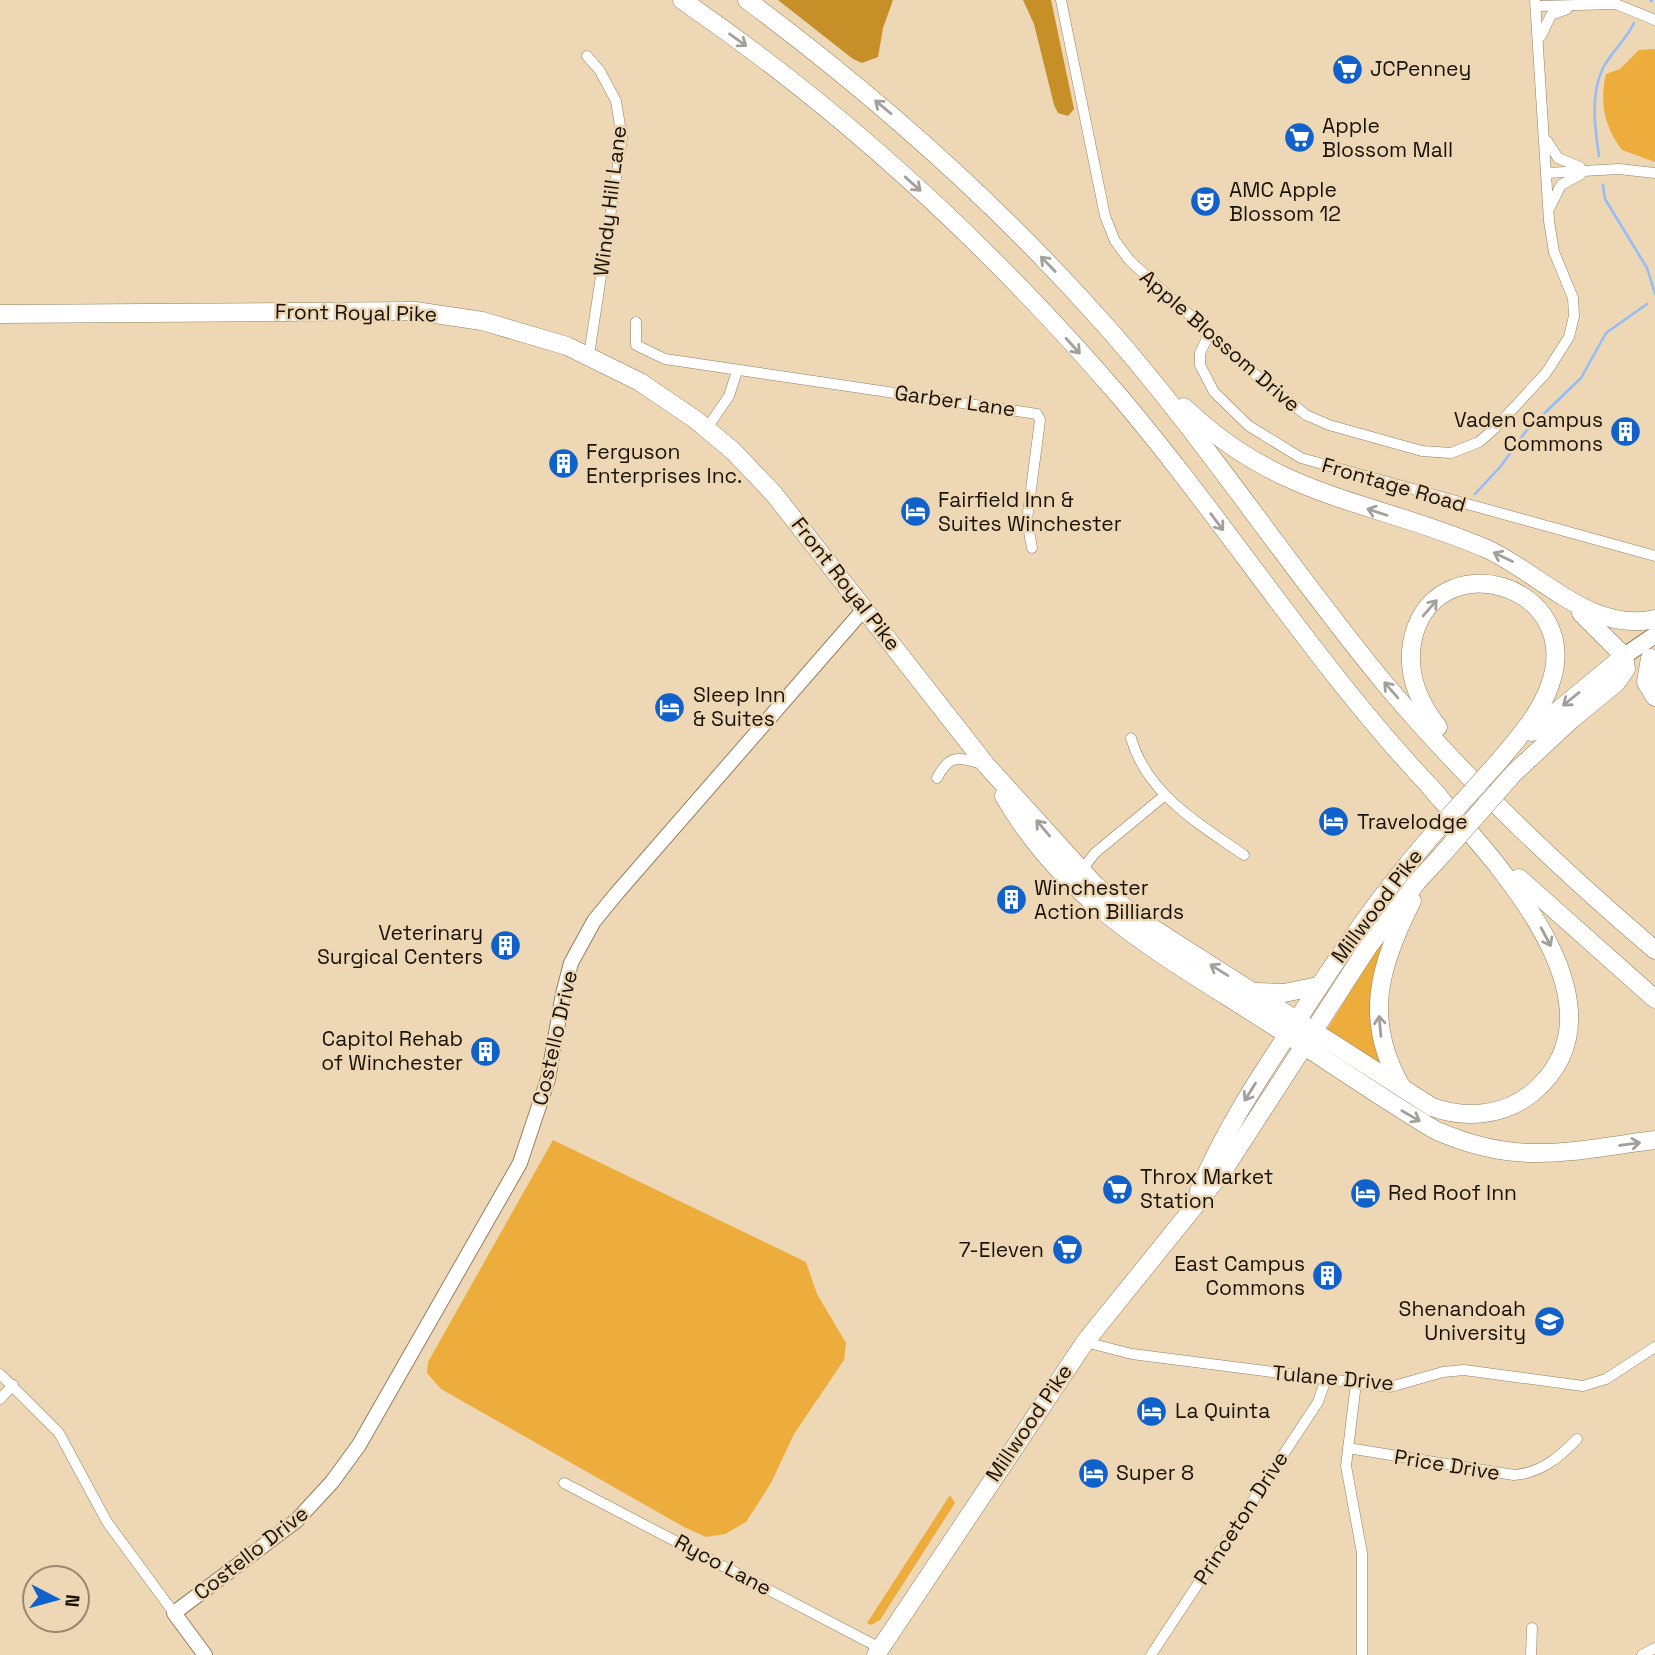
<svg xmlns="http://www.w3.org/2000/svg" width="1655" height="1655" font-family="'Space Grotesk',sans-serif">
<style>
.green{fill:#ecad3d}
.forest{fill:#c68f27}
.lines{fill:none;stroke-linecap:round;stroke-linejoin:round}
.stream{stroke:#93bcf9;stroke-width:2.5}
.street-casing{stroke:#947f5f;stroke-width:11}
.secondary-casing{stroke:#947f5f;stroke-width:16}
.primary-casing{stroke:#947f5f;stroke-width:18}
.highway-casing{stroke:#947f5f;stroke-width:19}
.street{stroke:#fff;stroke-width:10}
.secondary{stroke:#fff;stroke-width:14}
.primary{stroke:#fff;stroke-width:16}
.highway{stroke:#fff;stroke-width:18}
.highway-bridge-casing{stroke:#947f5f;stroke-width:19;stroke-linecap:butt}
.highway-bridge{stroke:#fff;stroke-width:18}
.oneway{stroke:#a3a09b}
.labels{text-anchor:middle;stroke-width:5;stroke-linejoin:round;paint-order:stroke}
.poi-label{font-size:21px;fill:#191206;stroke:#eed7b5;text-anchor:start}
.street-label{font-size:21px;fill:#191206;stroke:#eed7b5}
</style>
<rect width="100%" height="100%" fill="#eed7b5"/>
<!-- green -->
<g class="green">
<path d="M1655 49V162L1622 150C1605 127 1599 103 1606 74L1620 69 1639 50Z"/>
<path d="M1394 921 1388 936 1386 1072 1326 1031Z"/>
<path d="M553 1140 806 1262 817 1294 846 1343 844 1360 794 1434 771 1483 746 1522 725 1534 706 1537 684 1527 441 1389 427 1373 428 1362Z"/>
<path d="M950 1495 955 1503 880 1620 871 1625 867 1623Z"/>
</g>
<!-- forest -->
<g class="forest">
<path d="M778 0H893L883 28 878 57 862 63 853 59Z"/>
<path d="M1023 0H1051L1074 109 1068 116 1058 113 1054 105 1034 24Z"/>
</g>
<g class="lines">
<!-- stream -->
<g class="stream">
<path d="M1651 1 1652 0"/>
<path d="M1599 156C1595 128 1590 95 1603 68 1611 52 1626 40 1634 23"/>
<path d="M1603 185 1605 199 1647 268 1655 294"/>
<path d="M1475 494 1501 466 1526 431 1581 378 1606 333 1647 304"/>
</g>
<defs>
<g id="street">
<path d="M1061 0 1105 216 1115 241 1130 261 1256 375 1306 415 1329 425 1422 451 1451 453 1479 442 1495 428 1546 373 1569 337 1574 316 1573 298 1554 252 1549 221 1535 0"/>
<path d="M1537 6 1616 4 1655 20"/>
<path d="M1541 36 1551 15 1567 9"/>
<path d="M587 56 600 71 616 101 622 138 589 355"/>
<path d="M1547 141 1558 158 1580 167"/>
<path d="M1547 173 1619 169 1655 173"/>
<path d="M1550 207 1561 185 1581 174"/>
<path d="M636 322V345L665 359 1037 414 1040 420 1027 520 1032 548"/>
<path d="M1209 334 1200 353V365L1214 392 1249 426 1301 458 1655 556"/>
<path d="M707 428 729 396 737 371"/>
<path d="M1131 738C1147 794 1199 824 1244 855"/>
<path d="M937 778C950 752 961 758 985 765"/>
<path d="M1080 872 1095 853 1164 796"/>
<path d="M1085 1342 1132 1354 1390 1387 1443 1372 1464 1370 1583 1386 1606 1379 1655 1347"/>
<path d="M0 1374 59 1433 107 1522 174 1613"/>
<path d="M1356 1383 1346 1466 1362 1553V1655"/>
<path d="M0 1399 13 1385"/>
<path d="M1348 1448 1514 1475C1540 1473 1559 1458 1577 1439"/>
<path d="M564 1483 880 1648"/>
<path d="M1151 1655 1318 1402 1326 1379"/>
<path d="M1531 1655 1532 1628"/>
<path d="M1642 1655 1655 1648"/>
</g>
<path id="secondary" d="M205 1655 174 1613 296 1521 332 1482 359 1445 520 1163 548 1079 563 994 571 963 594 921 617 893 865 608"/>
<path id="primary" d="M1624 656 1655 635"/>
<g id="highway">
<path d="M682 0C845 112 991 247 1120 397 1230 527 1320 672 1438 795"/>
<path d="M747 0C877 97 997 203 1105 325 1206 439 1289 568 1386 685 1467 781 1560 869 1655 950"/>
<path d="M0 314 415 311 482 321 567 346 640 382 696 420 733 451 774 494 987 766 1095 885 1154 929 1432 1107C1465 1119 1504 1116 1532 1093 1638 1005 1489 855 1430 787"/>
<path d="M1184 407C1280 500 1374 500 1487 549 1540 573 1591 634 1655 619"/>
<path d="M1650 658 1646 682 1655 697"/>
<path d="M1438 727C1419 703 1407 674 1412 643 1431 540 1586 582 1550 685 1540 714 1519 737 1500 760"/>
<path d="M1532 732 1624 656"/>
<path d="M1513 774 1571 720 1616 683 1626 669 1624 656 1581 613"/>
<path d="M1004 796C1066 905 1167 957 1269 1023 1324 1058 1378 1096 1435 1130 1518 1167 1569 1151 1655 1140"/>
<path d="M1519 878 1655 999"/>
<path d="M1256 992 1284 993 1318 986"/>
<path d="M1401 1086C1363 1019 1379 966 1412 901"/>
<path d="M1199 1191C1224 1131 1258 1079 1294 1025 1336 960 1377 899 1428 840"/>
<path d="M876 1655 1085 1342 1223 1171 1368 947 1417 882 1441 856"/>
</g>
</defs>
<!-- street casing -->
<use href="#street" class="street-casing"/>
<!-- secondary casing -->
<use href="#secondary" class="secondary-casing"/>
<!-- primary casing -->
<use href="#primary" class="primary-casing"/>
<!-- highway casing -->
<use href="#highway" class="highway-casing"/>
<!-- street -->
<use href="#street" class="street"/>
<!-- secondary -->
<use href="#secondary" class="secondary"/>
<!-- primary -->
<use href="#primary" class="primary"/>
<!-- highway -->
<use href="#highway" class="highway"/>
<defs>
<g id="highway-bridge">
<path d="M1428 840 1500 760"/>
<path d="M1441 856 1513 774"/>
</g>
</defs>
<!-- highway-bridge casing -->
<use href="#highway-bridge" class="highway-bridge-casing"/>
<!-- highway-bridge -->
<use href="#highway-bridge" class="highway-bridge"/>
</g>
<!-- one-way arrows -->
<defs><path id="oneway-shaft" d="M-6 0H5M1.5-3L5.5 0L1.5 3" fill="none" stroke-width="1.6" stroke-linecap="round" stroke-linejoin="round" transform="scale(1.75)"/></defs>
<g class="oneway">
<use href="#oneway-shaft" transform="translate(738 40) rotate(36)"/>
<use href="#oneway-shaft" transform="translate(883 107) rotate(-140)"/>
<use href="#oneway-shaft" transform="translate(913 184) rotate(42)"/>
<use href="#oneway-shaft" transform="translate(1048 264) rotate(-134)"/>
<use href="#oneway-shaft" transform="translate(1073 346) rotate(48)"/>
<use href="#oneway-shaft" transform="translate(1377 512) rotate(-162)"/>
<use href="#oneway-shaft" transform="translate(1217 522) rotate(53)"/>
<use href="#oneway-shaft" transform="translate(1503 557) rotate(-154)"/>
<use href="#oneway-shaft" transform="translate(1430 608) rotate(-49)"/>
<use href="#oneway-shaft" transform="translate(1391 690) rotate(-131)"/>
<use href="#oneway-shaft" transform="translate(1571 699) rotate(141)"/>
<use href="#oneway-shaft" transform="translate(1043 828) rotate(-130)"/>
<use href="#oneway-shaft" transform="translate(1546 937) rotate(62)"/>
<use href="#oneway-shaft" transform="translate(1219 970) rotate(-148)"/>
<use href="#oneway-shaft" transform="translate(1380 1026) rotate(-95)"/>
<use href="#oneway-shaft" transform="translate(1250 1092) rotate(122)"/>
<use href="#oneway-shaft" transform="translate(1411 1116) rotate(30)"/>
<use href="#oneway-shaft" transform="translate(1630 1144) rotate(-8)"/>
</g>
<!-- icons -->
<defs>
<symbol id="supermarket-disc" viewBox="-11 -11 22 22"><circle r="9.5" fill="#1161cb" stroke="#eed7b5"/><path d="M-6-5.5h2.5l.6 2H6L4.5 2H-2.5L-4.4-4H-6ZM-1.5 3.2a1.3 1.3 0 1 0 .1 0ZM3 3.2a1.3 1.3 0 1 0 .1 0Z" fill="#fff"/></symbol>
<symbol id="theatre-disc" viewBox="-11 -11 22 22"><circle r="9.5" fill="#1161cb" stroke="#eed7b5"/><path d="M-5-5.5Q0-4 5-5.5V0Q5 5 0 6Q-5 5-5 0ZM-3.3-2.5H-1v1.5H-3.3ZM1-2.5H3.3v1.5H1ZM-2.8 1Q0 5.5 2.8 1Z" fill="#fff"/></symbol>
<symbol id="building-disc" viewBox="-11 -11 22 22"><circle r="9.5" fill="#1161cb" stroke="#eed7b5"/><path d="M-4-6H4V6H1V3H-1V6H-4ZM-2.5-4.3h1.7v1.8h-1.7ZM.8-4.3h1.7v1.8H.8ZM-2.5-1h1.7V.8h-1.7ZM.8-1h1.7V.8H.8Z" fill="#fff"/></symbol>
<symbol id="hotel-disc" viewBox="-11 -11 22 22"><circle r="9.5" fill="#1161cb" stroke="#eed7b5"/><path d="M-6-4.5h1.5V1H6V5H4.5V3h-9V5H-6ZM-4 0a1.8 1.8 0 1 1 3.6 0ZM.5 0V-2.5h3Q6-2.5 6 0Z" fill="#fff"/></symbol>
<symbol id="university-disc" viewBox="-11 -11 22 22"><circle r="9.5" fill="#1161cb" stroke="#eed7b5"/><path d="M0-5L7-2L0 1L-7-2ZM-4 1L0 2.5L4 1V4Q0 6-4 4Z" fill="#fff"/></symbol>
</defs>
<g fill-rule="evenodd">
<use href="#supermarket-disc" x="1330" y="52" width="35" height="35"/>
<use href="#supermarket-disc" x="1282" y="120" width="35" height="35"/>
<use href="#theatre-disc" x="1188" y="184" width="35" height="35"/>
<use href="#building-disc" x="1608" y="414" width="35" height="35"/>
<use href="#building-disc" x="546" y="446" width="35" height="35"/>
<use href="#hotel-disc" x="898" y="494" width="35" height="35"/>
<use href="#hotel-disc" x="652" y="690" width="35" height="35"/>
<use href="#hotel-disc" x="1316" y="804" width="35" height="35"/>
<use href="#building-disc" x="994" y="882" width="35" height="35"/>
<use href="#building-disc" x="488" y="928" width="35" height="35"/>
<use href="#building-disc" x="468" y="1034" width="35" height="35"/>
<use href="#supermarket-disc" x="1100" y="1172" width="35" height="35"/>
<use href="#hotel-disc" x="1348" y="1176" width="35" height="35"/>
<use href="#supermarket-disc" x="1050" y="1232" width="35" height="35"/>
<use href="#building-disc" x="1310" y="1258" width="35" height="35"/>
<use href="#university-disc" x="1532" y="1304" width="35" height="35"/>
<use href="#hotel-disc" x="1134" y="1394" width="35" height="35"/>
<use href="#hotel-disc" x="1076" y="1456" width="35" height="35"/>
</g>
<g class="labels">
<!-- poi labels -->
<g class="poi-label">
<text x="1370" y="76">JCPenney</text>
<text x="1322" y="133">Apple<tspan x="1322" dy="24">Blossom Mall</tspan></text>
<text x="1229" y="197">AMC Apple<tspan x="1229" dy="24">Blossom 12</tspan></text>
<text x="1603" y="427" text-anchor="end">Vaden Campus<tspan x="1603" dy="24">Commons</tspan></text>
<text x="586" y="459">Ferguson<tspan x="586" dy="24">Enterprises Inc.</tspan></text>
<text x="938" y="507">Fairfield Inn &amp;<tspan x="938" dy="24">Suites Winchester</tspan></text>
<text x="693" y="702">Sleep Inn<tspan x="693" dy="24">&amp; Suites</tspan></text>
<text x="1357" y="829">Travelodge</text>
<text x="1034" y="895">Winchester<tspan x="1034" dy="24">Action Billiards</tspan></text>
<text x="483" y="940" text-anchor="end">Veterinary<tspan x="483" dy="24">Surgical Centers</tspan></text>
<text x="463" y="1046" text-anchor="end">Capitol Rehab<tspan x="463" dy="24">of Winchester</tspan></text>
<text x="1140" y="1184">Throx Market<tspan x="1140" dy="24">Station</tspan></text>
<text x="1388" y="1200">Red Roof Inn</text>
<text x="1044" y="1257" text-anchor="end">7-Eleven</text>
<text x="1305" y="1271" text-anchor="end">East Campus<tspan x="1305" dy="24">Commons</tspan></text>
<text x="1526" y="1316" text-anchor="end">Shenandoah<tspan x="1526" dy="24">University</tspan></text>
<text x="1175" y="1418">La Quinta</text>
<text x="1116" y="1480">Super 8</text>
</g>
<!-- street labels -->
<g class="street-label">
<text transform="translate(610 201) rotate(-83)" y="7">Windy Hill Lane</text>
<text transform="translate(356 313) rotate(1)" y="7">Front Royal Pike</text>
<text transform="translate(1220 341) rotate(41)" y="7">Apple Blossom Drive</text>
<text transform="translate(955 401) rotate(8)" y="7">Garber Lane</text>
<text transform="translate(1394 485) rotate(16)" y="7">Frontage Road</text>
<text transform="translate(846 584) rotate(52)" y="7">Front Royal Pike</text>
<text transform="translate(1377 906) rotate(-53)" y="7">Millwood Pike</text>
<text transform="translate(555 1038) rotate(-77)" y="7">Costello Drive</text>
<text transform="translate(1333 1378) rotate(5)" y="7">Tulane Drive</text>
<text transform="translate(1029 1423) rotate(-56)" y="7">Millwood Pike</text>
<text transform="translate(1447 1465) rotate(9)" y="7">Price Drive</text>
<text transform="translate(1241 1518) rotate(-57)" y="7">Princeton Drive</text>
<text transform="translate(251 1553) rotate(-38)" y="7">Costello Drive</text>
<text transform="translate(723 1565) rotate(28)" y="7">Ryco Lane</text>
</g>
</g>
<!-- north arrow -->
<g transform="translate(56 1599) rotate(96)"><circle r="33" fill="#eed7b5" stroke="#99886f" stroke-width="2"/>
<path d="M0-5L12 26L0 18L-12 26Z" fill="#1161cb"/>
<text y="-10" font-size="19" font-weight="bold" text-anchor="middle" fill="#191206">N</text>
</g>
</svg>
